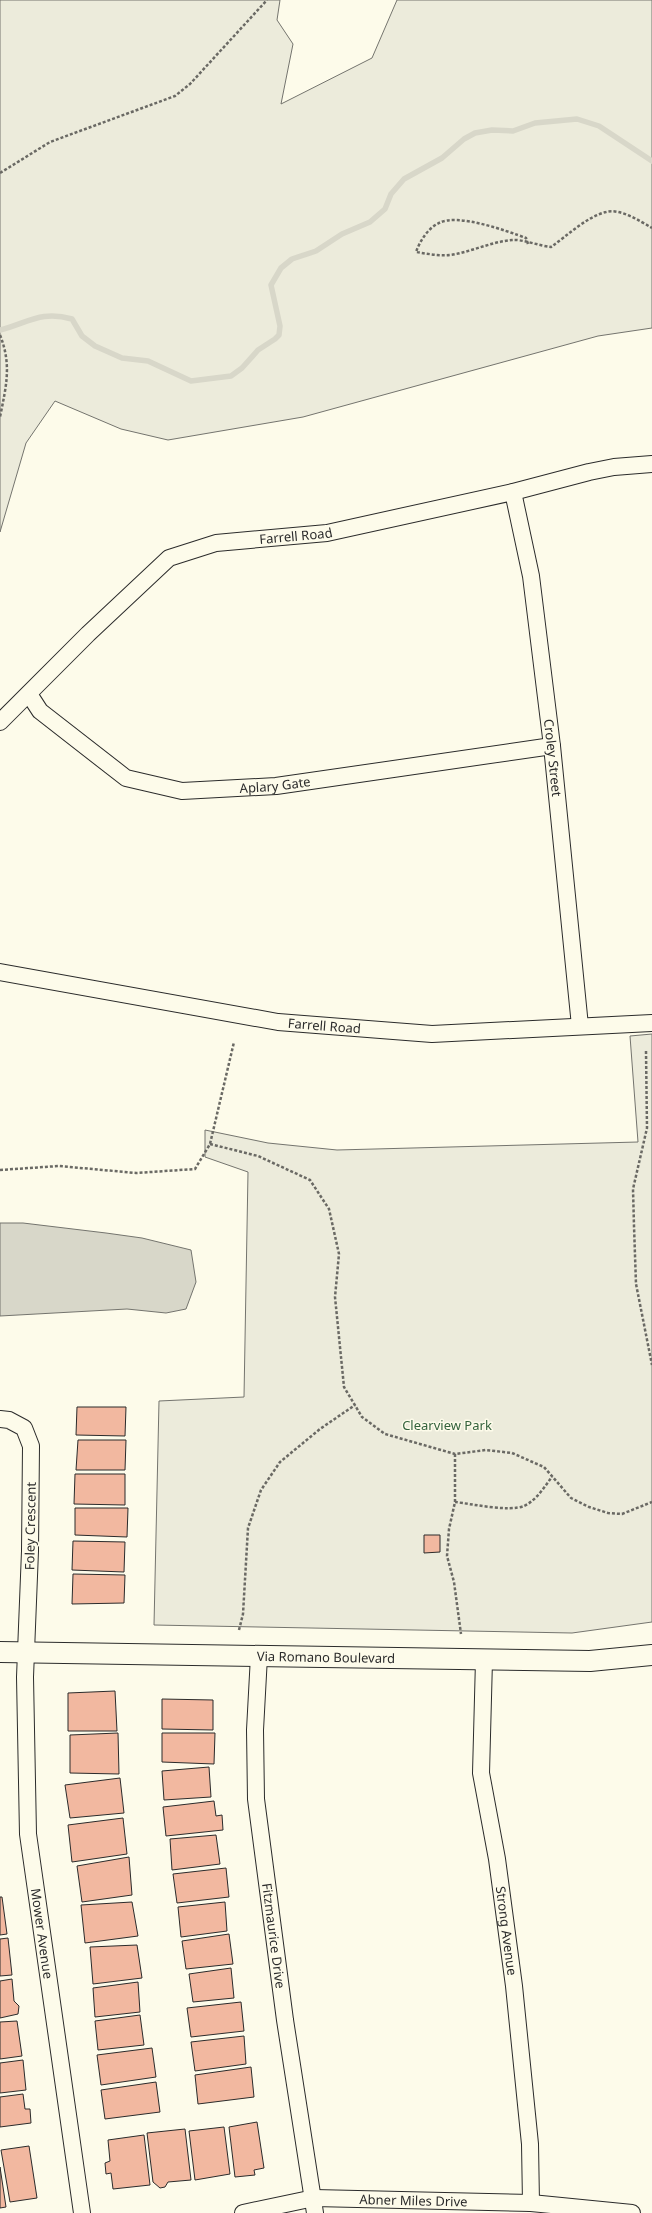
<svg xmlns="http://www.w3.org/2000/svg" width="652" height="2213" font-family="'Noto Sans',sans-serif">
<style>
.green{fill:#ecebdb;stroke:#74746e}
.water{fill:#d8d7c9;stroke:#74746e}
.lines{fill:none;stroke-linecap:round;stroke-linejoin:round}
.stream{stroke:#d8d7c9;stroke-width:5.5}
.building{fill:#f2b8a0;stroke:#2b2b2b}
.minor-casing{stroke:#2b2b2b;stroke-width:18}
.tertiary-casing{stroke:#2b2b2b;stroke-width:22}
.path{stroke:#6a6964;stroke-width:2.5;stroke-dasharray:3 2;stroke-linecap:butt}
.minor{stroke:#fdfbea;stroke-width:16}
.tertiary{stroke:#fdfbea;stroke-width:20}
.labels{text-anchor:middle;stroke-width:3;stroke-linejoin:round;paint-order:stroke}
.street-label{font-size:13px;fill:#2b2b2b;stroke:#fdfbea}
.park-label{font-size:13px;fill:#34623c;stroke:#fdfbea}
</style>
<rect width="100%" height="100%" fill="#fdfbea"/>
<!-- green -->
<g class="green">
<path d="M0 0H280L277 20 293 44 281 104 372 58 397 0H652V328L598 336 303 417 168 440 121 429 55 401 26 443 0 532Z"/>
<path d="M652 1034V1622L572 1633 154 1625 159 1401 244 1397 248 1172 205 1157V1130L268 1143 337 1150 638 1142 630 1036Z"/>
</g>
<!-- water -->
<path class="water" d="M0 1223H23L106 1233 142 1238 191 1250 196 1282 186 1309 166 1313 127 1309 0 1316Z"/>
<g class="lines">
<!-- stream -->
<path class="stream" d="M0 330C28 323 41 310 72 319L82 336 95 346 122 358 148 361 191 381 231 376 242 368 258 350 275 339 279 335 280 326 271 285 281 268 292 259 316 251 342 234 370 222 385 209 391 194 404 179 442 158 464 139 475 133 492 130 513 131 535 123 577 119 599 126 652 161"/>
</g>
<!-- building -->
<g class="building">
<path d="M77 1407H126L125 1436 76 1435Z"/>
<path d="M78 1440H126L125 1470H76Z"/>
<path d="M75 1474H125V1505L74 1504Z"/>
<path d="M75 1508H128L127 1537 75 1535Z"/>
<path d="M424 1535H440V1552L424 1553Z"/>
<path d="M73 1541 125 1542 124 1572 72 1570Z"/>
<path d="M73 1574 125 1575 124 1603 72 1604Z"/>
<path d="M115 1691 117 1731H68V1693Z"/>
<path d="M162 1699 213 1700V1730L162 1729Z"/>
<path d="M118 1733 119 1774 70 1773V1735Z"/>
<path d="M162 1733H215L214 1764 162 1762Z"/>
<path d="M209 1767 211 1797 164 1800 162 1771Z"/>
<path d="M120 1778 124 1813 70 1818 65 1785Z"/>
<path d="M214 1801 216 1816 222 1815 223 1830 166 1836 163 1807Z"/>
<path d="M123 1818 127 1854 72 1862 68 1825Z"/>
<path d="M216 1835 220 1864 172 1870 170 1839Z"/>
<path d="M129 1857 132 1895 82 1902 77 1866Z"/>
<path d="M226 1868 229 1897 177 1903 173 1874Z"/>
<path d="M0 1897H2L7 1934 0 1935Z"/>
<path d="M132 1902 138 1936 85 1943 81 1905Z"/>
<path d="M225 1902 227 1931 181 1937 178 1907Z"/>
<path d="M229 1934 233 1964 186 1969 182 1941Z"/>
<path d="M8 1938 12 1975 0 1976V1939Z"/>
<path d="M137 1945 142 1978 93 1984 90 1947Z"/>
<path d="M231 1968 234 1998 193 2002 189 1974Z"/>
<path d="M12 1979 14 2001 19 2006 18 2014 0 2018V1981Z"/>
<path d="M138 1982 140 2012 95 2017 93 1988Z"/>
<path d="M241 2002 244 2031 191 2037 187 2008Z"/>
<path d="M140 2015 144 2045 98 2050 95 2021Z"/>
<path d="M17 2021 22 2056 0 2059V2022Z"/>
<path d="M244 2036 246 2064 195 2071 191 2042Z"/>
<path d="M152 2048 156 2077 101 2085 97 2055Z"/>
<path d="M23 2060 26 2090 0 2093V2063Z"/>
<path d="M251 2067 254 2097 198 2104 195 2075Z"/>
<path d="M156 2082 160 2112 105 2119 101 2090Z"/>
<path d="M23 2094 25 2109H30L31 2123 0 2127V2097Z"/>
<path d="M257 2122 264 2168 254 2170 255 2175 235 2177 229 2127Z"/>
<path d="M224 2127 230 2174 195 2180 189 2131Z"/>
<path d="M185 2129 191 2180 168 2182 165 2187 160 2188 153 2182 147 2133Z"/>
<path d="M144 2135 150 2185 113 2189 111 2173 106 2174 105 2163 110 2161 108 2140Z"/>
<path d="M29 2146 37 2198 10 2202 1 2150Z"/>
<path d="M0 2167 6 2207 0 2208Z"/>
</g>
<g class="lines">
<defs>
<g id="minor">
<path id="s1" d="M513 492 531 576 552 746 580 1026"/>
<path id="s2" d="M29 694 40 711 126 778 182 791 276 786 552 746"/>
<path id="s3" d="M0 722 88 634 169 558 216 543 327 533 513 492 589 472 614 467 652 464"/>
<path id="s4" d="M0 972 278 1022 432 1034 652 1023"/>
<path id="s5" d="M0 1419 9 1420 24 1428 31 1446 30 1551 25 1677 28 1834 82 2213"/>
<path id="s6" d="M259 1656 255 1730 256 1799 285 2020 315 2213"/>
<path id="s7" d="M484 1660 481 1773 497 1859 514 1986 530 2144 531 2203"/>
<path id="s8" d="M243 2213 314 2198 531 2203 632 2213"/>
</g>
<g id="tertiary">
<path id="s9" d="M0 1652 590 1661 652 1655"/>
</g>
</defs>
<!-- minor casing -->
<use href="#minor" class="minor-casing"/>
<!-- tertiary casing -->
<use href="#tertiary" class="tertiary-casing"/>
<!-- path -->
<g class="path">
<path d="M0 173 50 142 175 96 190 84 267 0"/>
<path d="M528 244 526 238C507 231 458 213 439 223 428 228 420 241 416 252 429 254 443 257 456 254 475 250 492 242 512 240 522 239 540 246 551 247 567 236 586 217 606 212 620 208 640 221 652 228"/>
<path d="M0 335C12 365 6 387 0 417"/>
<path d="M646 1051 647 1128 633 1189 634 1226 636 1284 652 1365"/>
<path d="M210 1144 258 1156 310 1180 329 1209 339 1254 335 1297 344 1387 362 1417 385 1434 455 1454 486 1450 512 1453 544 1467 571 1498 589 1507 608 1513 622 1514 652 1502"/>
<path d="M0 1170 59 1166 136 1173 195 1169 210 1144 234 1042"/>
<path d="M455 1454V1502L449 1529 447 1556 454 1582 461 1634"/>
<path d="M455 1502C472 1504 509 1512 524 1506 537 1500 544 1487 552 1477"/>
<path d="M239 1630 243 1614 248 1528 261 1490 280 1462 320 1429 355 1405"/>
</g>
<!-- minor -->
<use href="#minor" class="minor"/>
<!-- tertiary -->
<use href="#tertiary" class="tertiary"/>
</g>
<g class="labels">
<!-- street labels -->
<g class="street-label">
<text dy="5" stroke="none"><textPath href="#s3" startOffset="365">Farrell Road</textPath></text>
<text dy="5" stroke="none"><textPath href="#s1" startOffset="269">Croley Street</textPath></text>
<text dy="5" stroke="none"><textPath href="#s2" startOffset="280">Aplary Gate</textPath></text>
<text dy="5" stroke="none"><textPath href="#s4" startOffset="329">Farrell Road</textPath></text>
<text transform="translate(30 1526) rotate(-89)" y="5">Foley Crescent</text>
<text dy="5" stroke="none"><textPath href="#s9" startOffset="326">Via Romano Boulevard</textPath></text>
<text dy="5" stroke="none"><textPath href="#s7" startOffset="273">Strong Avenue</textPath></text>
<text dy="5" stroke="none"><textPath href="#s5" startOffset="534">Mower Avenue</textPath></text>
<text dy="5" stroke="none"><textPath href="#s6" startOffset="281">Fitzmaurice Drive</textPath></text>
<text dy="5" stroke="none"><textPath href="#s8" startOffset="172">Abner Miles Drive</textPath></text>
</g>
<!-- park labels -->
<g class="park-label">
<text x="447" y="1430">Clearview Park</text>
</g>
</g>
</svg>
